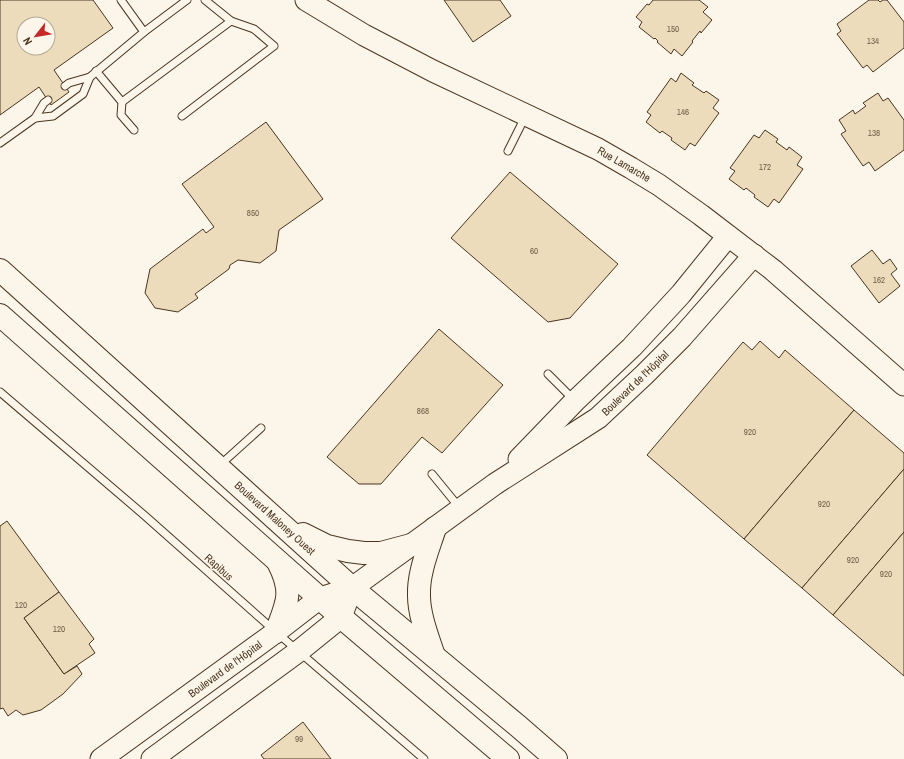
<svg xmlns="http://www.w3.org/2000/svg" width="904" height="759" font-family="'Archivo Narrow',sans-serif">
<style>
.building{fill:#ecdcbc;stroke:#4a3520;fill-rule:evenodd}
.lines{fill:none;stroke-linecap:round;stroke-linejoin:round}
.lane-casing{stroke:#4a3520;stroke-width:9}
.secondary-casing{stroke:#4a3520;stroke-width:23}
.primary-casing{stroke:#4a3520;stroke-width:24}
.lane{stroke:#fbf6e9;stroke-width:7}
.secondary{stroke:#fbf6e9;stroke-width:21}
.primary{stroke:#fbf6e9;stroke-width:22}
.labels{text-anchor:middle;stroke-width:3;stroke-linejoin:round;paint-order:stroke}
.number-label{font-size:9px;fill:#725f47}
.street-label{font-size:11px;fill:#4a3520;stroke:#fbf6e9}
</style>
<rect width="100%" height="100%" fill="#fbf6e9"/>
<!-- building -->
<g class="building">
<path d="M0 0H93L113 28 54 70 69 92 51 105 39 87 0 115ZM24 24H48V48H24Z"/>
<path d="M444 0H500L511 16 473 42Z"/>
<path d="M653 0H699L708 7 703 12 712 20 701 33 700 31 692 41 693 42 682 56 674 49 671 54 657 42 658 41 655 38 654 39 639 27 642 22 636 17 647 4 649 5Z"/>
<path d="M869 0H878L880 2 883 0H887L904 22V48L873 72 867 65 863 68 837 34 841 31 837 24Z"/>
<path d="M681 73 694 83 692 85 704 93 706 91 719 100 713 108 719 113 695 146 690 143 685 150 671 140 672 138 662 131 660 133 646 122 651 115 647 112 671 78 676 82Z"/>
<path d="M878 93 883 101 888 98 904 120V150L875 171 869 162 863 166 841 134 846 131 839 120 853 110 855 114 866 106 863 103Z"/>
<path d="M266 122 323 199 279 230 276 251 260 263 238 260 230 265 229 269 195 294 198 298 178 312 155 308 145 293 150 269 203 229 206 233 214 227 182 184Z"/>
<path d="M765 130 778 139 776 142 787 150 789 147 802 157 797 165 803 169 779 203 774 199 768 207 754 197 755 195 746 188 744 190 729 179 735 171 730 168 754 135 759 138Z"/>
<path d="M510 172 618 264 570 318 548 322 451 238Z"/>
<path d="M872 250 883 264 890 259 897 269 891 274 900 286 879 303 851 266Z"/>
<path d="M439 329 503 385 442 453 422 437 381 484H359L327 457Z"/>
<path d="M760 341 779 358 785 350 854 410 744 539 647 455 743 342 752 350Z"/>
<path d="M854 410 904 453V469L802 588 744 539Z"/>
<path d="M904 469V532L833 615 802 588Z"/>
<path d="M7 521 59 592 24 618 64 674 77 666 82 674 63 694 41 710 23 715 16 710 8 716 3 708 0 709V526Z"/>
<path d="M904 532V676L833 615Z"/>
<path d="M59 592 94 639 89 644 95 653 64 674 24 618Z"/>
<path d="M303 722 331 759H264L261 755Z"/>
</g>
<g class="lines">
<defs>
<g id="lane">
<path d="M205 0 231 21"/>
<path d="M144 32 187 0"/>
<path d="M96 71 122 102 121 115 134 130"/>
<path d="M65 86 69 83 90 77"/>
<path d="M122 102 231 21 254 29 274 46 182 116"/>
<path d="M35 118 44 103 48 100"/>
<path d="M0 143 35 118 53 116 83 94 90 77 144 32 121 0"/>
<path d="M508 151 525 117"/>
<path d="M548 374 574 400"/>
<path d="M0 392 144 515 276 632 424 759"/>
<path d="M220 465 261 428"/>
<path d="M432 474 459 507"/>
</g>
<g id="secondary">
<path d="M306 0 364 35 433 71 598 149 631 168 659 185 701 215 773 270 904 385"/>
<path d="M519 459 575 401 632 347 681 294 728 236"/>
<path d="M101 759 276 632 320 598 352 588 495 484 598 418 644 375 682 337 754 255"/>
<path d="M152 759 299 651 341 617 347 601"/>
</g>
<g id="primary">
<path d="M0 270 352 588 518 726 556 759"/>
<path d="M0 315 341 617 508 759"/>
<path d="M303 534 327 546 348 551 364 553H381L411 545"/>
<path d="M276 632C287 603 294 593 278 562"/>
<path d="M434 656C428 638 419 615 419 596 418 573 428 550 435 528"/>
</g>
</defs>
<!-- lane casing -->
<use href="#lane" class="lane-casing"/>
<!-- secondary casing -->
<use href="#secondary" class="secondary-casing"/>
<!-- primary casing -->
<use href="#primary" class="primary-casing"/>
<!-- lane -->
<use href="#lane" class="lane"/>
<!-- secondary -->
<use href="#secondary" class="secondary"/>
<!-- primary -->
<use href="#primary" class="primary"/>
</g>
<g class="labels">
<!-- number labels -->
<g class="number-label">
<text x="673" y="32">150</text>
<text x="873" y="44">134</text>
<text x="683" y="115">146</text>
<text x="874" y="136">138</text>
<text x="765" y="170">172</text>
<text x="253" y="216">850</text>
<text x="534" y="254">60</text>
<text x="879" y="283">162</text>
<text x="423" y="414">868</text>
<text x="750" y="435">920</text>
<text x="824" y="507">920</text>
<text x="853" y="563">920</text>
<text x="886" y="577">920</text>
<text x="21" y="608">120</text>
<text x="59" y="632">120</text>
<text x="299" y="742">99</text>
</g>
<!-- street labels -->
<g class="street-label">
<text transform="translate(624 164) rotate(30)" y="4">Rue Lamarche</text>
<text transform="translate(635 383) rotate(-44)" y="4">Boulevard de l'Hôpital</text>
<text transform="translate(275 518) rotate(42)" y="4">Boulevard Maloney Ouest</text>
<text transform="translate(219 567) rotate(42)" y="4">Rapibus</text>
<text transform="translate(225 669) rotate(-36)" y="4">Boulevard de l'Hôpital</text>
</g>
</g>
<!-- north arrow -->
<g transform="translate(36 36) rotate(239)"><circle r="19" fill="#fbf6e9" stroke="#b4a999"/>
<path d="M0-3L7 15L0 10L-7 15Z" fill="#c62828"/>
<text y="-6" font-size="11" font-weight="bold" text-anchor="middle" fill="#4a3520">N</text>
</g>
</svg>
